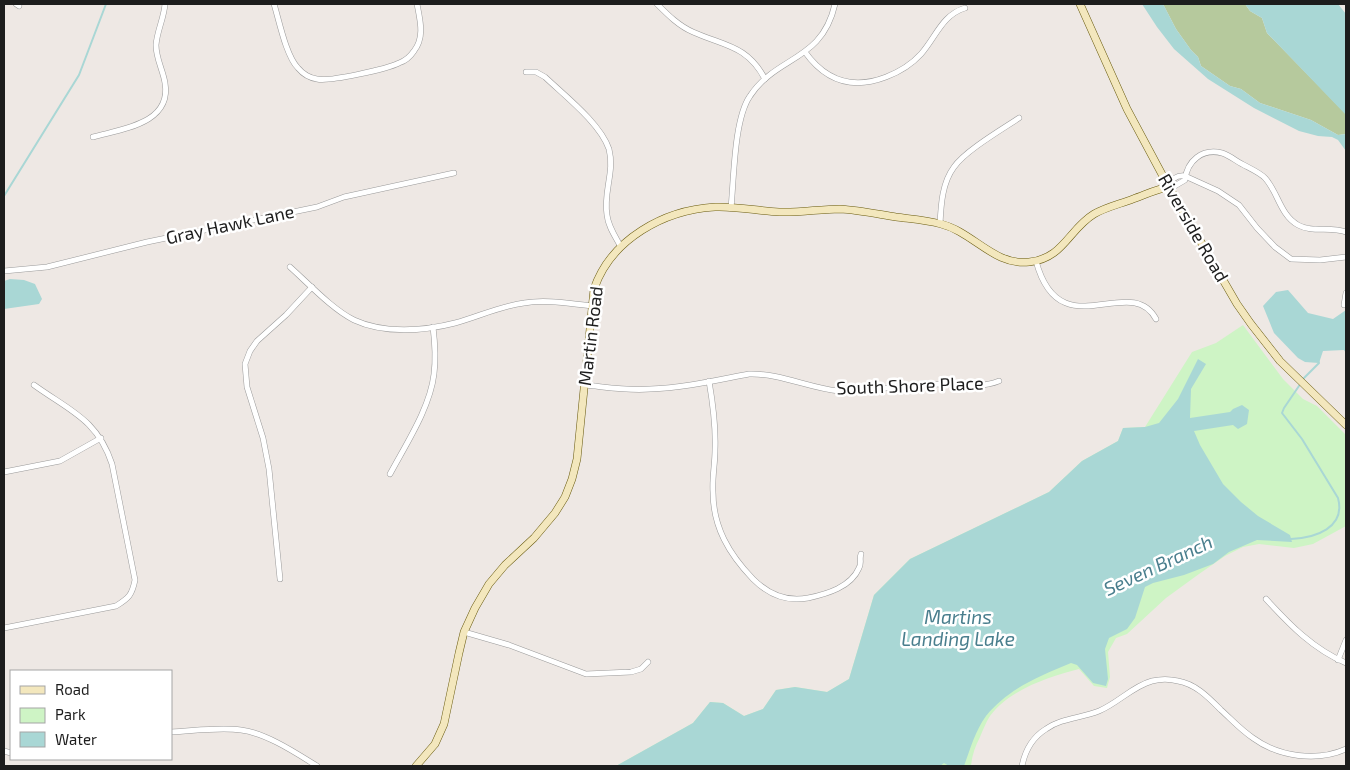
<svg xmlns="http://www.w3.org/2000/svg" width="1350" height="770" font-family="'Exo 2',sans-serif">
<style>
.forest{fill:#b6c99d}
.park{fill:#cef4c5}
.water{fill:#a9d7d5}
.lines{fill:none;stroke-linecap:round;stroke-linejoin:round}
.stream{stroke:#a9d7d5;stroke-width:2}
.street-casing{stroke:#9a9a9a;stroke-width:6}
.secondary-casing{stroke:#695b0f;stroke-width:8}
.street{stroke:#fff;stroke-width:5}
.secondary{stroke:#f3e7bd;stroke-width:7}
.labels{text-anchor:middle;stroke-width:5;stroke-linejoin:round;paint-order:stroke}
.street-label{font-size:18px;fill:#1d1d1d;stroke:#fff}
.water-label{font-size:19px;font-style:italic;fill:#497e8d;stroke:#fff}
</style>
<rect width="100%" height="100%" fill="#eee8e4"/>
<!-- forest -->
<path class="forest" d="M1163 4H1245L1250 11 1262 18 1267 33 1346 114V134L1338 135 1311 120 1260 103 1241 89 1230 86 1201 66 1198 57 1191 50 1176 29Z"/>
<!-- park -->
<path class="park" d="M1243 325 1283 379 1303 399 1317 406 1346 435V526L1313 544 1294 548 1259 544 1243 547 1225 556 1199 574 1166 598 1127 634 1116 638 1108 652 1110 677 1107 688 1094 686 1079 669C1049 677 1010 689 990 716 986 722 983 730 980 737 975 747 972 755 971 766H616L693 723 710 702 723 703 744 716 763 709 776 690 795 687 827 692 849 679 874 595 910 559 1049 492 1082 461 1118 441 1123 428 1145 427 1192 352 1216 343Z"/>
<!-- water -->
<g class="water">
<path d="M1142 4H1163L1176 29 1191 50 1198 57 1201 66 1230 86 1241 89 1260 103 1311 120 1338 135 1346 134V151L1338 140 1332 137 1318 136 1299 131 1254 108 1208 79 1174 49 1157 27Z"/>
<path d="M1245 4H1338L1346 14V115L1267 33 1262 18 1250 11Z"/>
<path d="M10 279 24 280 35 284 42 299 39 304 4 309V281Z"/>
<path d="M1288 290 1308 313 1333 319 1346 310V353L1344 350 1323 351 1319 363 1305 362 1298 358 1274 333 1263 306 1276 292Z"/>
<path d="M1198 359 1206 364 1191 389 1190 418 1230 412 1233 409 1242 405 1249 410 1247 424 1238 429 1233 425 1194 431 1200 445 1223 484 1241 502 1258 516 1290 535 1292 542 1257 540 1229 552 1213 564 1184 575 1153 583 1145 587 1135 618 1127 629 1109 638 1105 649 1108 679 1106 686 1093 683 1077 665 1071 663C1039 676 1008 689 986 716 975 731 970 750 964 766H949L944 763 940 766H616L693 723 710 702 723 703 744 716 763 709 776 690 795 687 827 692 849 679 874 595 910 559 1049 492 1082 461 1118 441 1123 428 1145 427 1159 423 1178 399Z"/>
</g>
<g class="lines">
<!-- stream -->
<g class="stream">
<path d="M4 196 79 75 106 4"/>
<path d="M1303 379 1319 363 1318 360"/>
<path d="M1291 539C1315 538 1346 528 1338 498L1302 439 1282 413 1284 408 1301 383"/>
</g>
<defs>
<g id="street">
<path d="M16 4 19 6"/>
<path d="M274 4C279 20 286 56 298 68 303 74 310 78 317 79 329 82 387 69 399 63 405 61 410 57 414 51 425 37 420 20 417 4"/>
<path d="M657 4C668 15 679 26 693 32 724 46 747 45 765 79"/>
<path d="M805 52C825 80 852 90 886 77 899 72 911 65 921 54 936 37 942 15 965 8"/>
<path d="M526 72H536L545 77C565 96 600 123 609 149 615 172 603 192 607 215 608 226 615 236 621 247"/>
<path d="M93 137C121 129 172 124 165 83 163 70 156 59 156 45 157 31 164 18 165 4"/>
<path d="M1169 187H1173L1185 180C1187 161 1202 148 1222 153 1229 155 1236 161 1242 164 1249 168 1259 172 1265 178 1278 192 1280 215 1298 225 1312 233 1331 226 1346 232"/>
<path d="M1169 187C1171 179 1177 175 1185 176L1218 191 1239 205 1257 228 1275 247 1291 259 1320 260 1346 257"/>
<path d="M731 208C734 178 734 119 750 96 777 55 822 62 835 4"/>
<path d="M940 224C941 205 942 183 954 167 965 151 1001 130 1019 118"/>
<path d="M1036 261C1060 350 1130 271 1156 319"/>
<path d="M290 267C309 284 332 309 354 320 384 334 424 331 455 323 478 317 500 306 524 303 547 299 571 304 593 306"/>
<path d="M4 271 47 267 147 242 317 207 344 197 454 173"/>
<path d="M1344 305 1346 293"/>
<path d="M709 381C713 404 716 426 715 450 715 464 712 478 713 492 713 527 729 554 753 579 768 594 787 602 808 598 827 594 851 587 859 568 862 563 859 559 861 554"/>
<path d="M585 385C606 387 628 391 650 389 684 388 717 380 749 374 780 373 809 388 839 391 869 393 897 385 927 384 950 383 977 390 999 381"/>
<path d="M4 472 60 461 101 438"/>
<path d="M390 474C406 444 430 408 434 374 436 358 435 343 433 327"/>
<path d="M280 579 269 469 263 438 247 387 245 364 250 351 257 341 286 315 312 287"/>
<path d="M1266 599C1290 625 1313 649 1346 663"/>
<path d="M4 628 116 606C129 598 132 595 135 580L112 464C97 419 70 411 34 385"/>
<path d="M464 632 509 645 586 674 631 672 641 669 648 662"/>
<path d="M1338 660 1346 640"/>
<path d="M171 732C194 731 218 727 241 730 266 733 296 753 317 766"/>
<path d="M4 751 11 753"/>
<path d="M1022 766C1025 751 1033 737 1046 729 1061 718 1082 718 1099 711 1118 703 1133 686 1152 681 1160 679 1170 679 1178 681 1196 684 1209 698 1221 710 1232 720 1241 730 1253 738 1279 757 1317 762 1346 749"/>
</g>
<g id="secondary">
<path d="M1080 4 1127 109 1165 180 1237 304 1251 324 1280 361 1346 425"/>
<path d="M416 766 435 744 444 724 459 653 464 632 475 608 489 584 505 565 534 538 555 513 565 497 572 479 577 459 594 289C611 239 664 210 715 207 736 206 758 211 779 212 799 213 820 209 840 209 858 210 877 214 896 217 911 219 926 220 941 224 973 232 994 266 1029 262 1063 259 1069 229 1094 214 1106 207 1120 204 1133 199 1145 195 1156 189 1169 187"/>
</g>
</defs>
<!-- street casing -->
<use href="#street" class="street-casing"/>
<!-- secondary casing -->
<use href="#secondary" class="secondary-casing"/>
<!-- street -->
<use href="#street" class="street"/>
<!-- secondary -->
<use href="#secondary" class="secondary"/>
</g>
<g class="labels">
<!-- street labels -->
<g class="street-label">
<text transform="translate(230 225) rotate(-12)" y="6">Gray Hawk Lane</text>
<text transform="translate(1193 228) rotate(60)" y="6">Riverside Road</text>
<text transform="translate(591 336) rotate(-83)" y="6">Martin Road</text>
<text transform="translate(910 386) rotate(-2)" y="6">South Shore Place</text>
</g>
<!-- water labels -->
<g class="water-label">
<text transform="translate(1158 565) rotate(-25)" y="7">Seven Branch</text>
<text x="958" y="624">Martins<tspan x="958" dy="22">Landing Lake</tspan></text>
</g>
</g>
<!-- border -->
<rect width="1350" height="770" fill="none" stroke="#1d1d1d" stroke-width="10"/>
<!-- legend -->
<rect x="10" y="670" width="162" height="90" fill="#ffffff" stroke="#a5a5a5"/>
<rect x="20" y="686" width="25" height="8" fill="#f3e7bd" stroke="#a5a5a5"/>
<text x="55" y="695" font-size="15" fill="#1d1d1d">Road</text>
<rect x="20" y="708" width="25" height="15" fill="#cef4c5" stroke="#a5a5a5"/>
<text x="55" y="720" font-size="15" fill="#1d1d1d">Park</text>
<rect x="20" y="732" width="25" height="15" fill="#a9d7d5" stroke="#a5a5a5"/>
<text x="55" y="745" font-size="15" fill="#1d1d1d">Water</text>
</svg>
